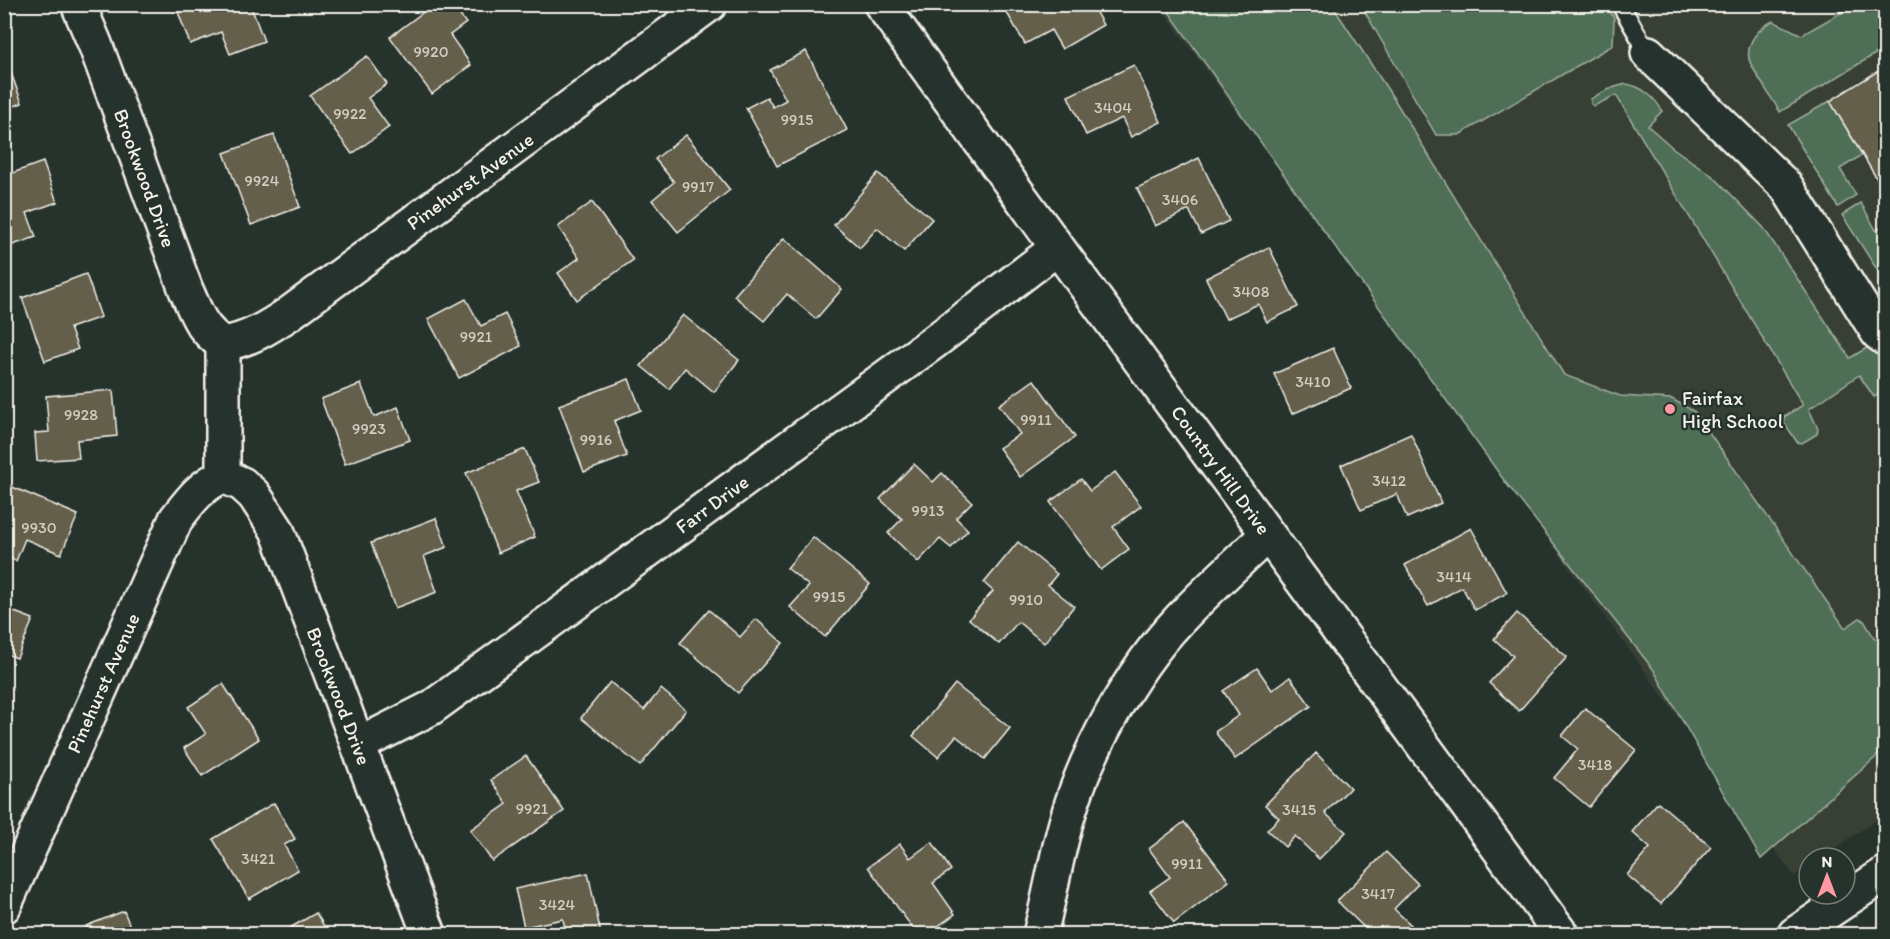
<svg xmlns="http://www.w3.org/2000/svg" width="1890" height="939" font-family="Itim,sans-serif">
<style>
.built{fill:#384036}
.green{fill:#4f6e57;stroke:#a2b0a0;stroke-width:1.5}
.building{fill:#635e4c;stroke:#f4f1e8;stroke-width:1.5}
.lines{fill:none;stroke-linecap:round;stroke-linejoin:round}
.lane-casing{stroke:#f4f1e8;stroke-width:21}
.street-casing{stroke:#f4f1e8;stroke-width:38}
.secondary-casing{stroke:#f4f1e8;stroke-width:38}
.lane{stroke:#26332d;stroke-width:16}
.street{stroke:#26332d;stroke-width:33}
.secondary{stroke:#26332d;stroke-width:33}
.poi-dot{fill:#ff9aa2;stroke:#26332d;stroke-width:2}
.labels{text-anchor:middle;stroke-width:5;stroke-linejoin:round;paint-order:stroke}
.number-label{font-size:16px;fill:#d0ccc1}
.street-label{font-size:20px;fill:#f4f1e8;stroke:#26332d}
.poi-label{font-size:20px;fill:#f4f1e8;stroke:#26332d;text-anchor:start}
</style>
<rect width="100%" height="100%" fill="#26332d"/>
<filter id="ink" filterUnits="userSpaceOnUse"><feTurbulence type="fractalNoise" baseFrequency=".0167" numOctaves="2"/><feDisplacementMap in="SourceGraphic" scale="12" xChannelSelector="R" yChannelSelector="G"/><feConvolveMatrix kernelMatrix="1 2 1 2 8 2 1 2 1" color-interpolation-filters="sRGB"/></filter>
<g filter="url(#ink)">
<!-- built -->
<path class="built" d="M1159 5H1885V814L1821 858H1809V866L1794 876Z"/>
<!-- green -->
<g class="green">
<path d="M1874 4 1885 24V48L1780 112C1774 101 1751 68 1749 59 1746 42 1759 28 1773 21L1802 35 1854 5Z"/>
<path d="M1164 5H1332L1394 99 1564 375 1620 396 1672 399 1695 412 1845 628 1860 618 1864 621 1875 639 1885 632V749L1761 859 1653 669 1506 483 1303 202Z"/>
<path d="M1361 5H1606L1614 18 1613 45 1459 135H1436Z"/>
<path d="M1626 84C1641 86 1655 97 1662 111L1648 126 1673 148 1714 177 1763 227 1850 358 1870 346 1885 363V392L1874 397 1859 375 1809 409 1818 429 1817 434 1802 443 1797 442 1784 422V417L1803 405 1616 95 1594 106 1591 104V99C1602 91 1613 87 1626 84Z"/>
<path d="M1830 101 1862 155 1840 169 1856 195 1838 207 1788 125Z"/>
<path d="M1861 203 1876 230 1885 226V282L1842 215Z"/>
</g>
<!-- building -->
<g class="building">
<path d="M175 4H250L264 41 230 54 221 32 190 44Z"/>
<path d="M434 4H451L466 23 450 35 471 65 432 94 390 37Z"/>
<path d="M1005 4H1091L1103 25 1062 49 1051 30 1025 44 1003 6Z"/>
<path d="M1836 4H1854L1841 13Z"/>
<path d="M1874 4H1886V24Z"/>
<path d="M806 51 847 130 777 166 746 108 767 97 773 107 786 100 770 70Z"/>
<path d="M367 56 387 84 368 98 389 127 352 154 310 96Z"/>
<path d="M7 62 22 103 4 110V63Z"/>
<path d="M1134 65 1161 122 1131 137 1122 118 1086 135 1068 96Z"/>
<path d="M1886 66V194L1830 101Z"/>
<path d="M274 135 300 207 251 225 224 153Z"/>
<path d="M686 135 730 190 678 232 652 200 674 182 655 159Z"/>
<path d="M1199 158 1229 221 1201 234 1189 210 1155 226 1137 188Z"/>
<path d="M43 162 57 202 27 213 36 237 4 248V176Z"/>
<path d="M878 173 932 219 904 251 877 228 860 248 834 225Z"/>
<path d="M592 202 633 260 577 300 558 273 579 258 558 227Z"/>
<path d="M784 238 842 289 816 319 787 294 764 321 734 296Z"/>
<path d="M1269 247 1298 307 1267 322 1258 304 1226 319 1206 278Z"/>
<path d="M86 274 101 317 70 328 78 349 45 361 22 298Z"/>
<path d="M466 299 481 326 505 314 521 346 459 378 428 319Z"/>
<path d="M683 315 739 360 714 392 685 368 669 389 641 366Z"/>
<path d="M1333 348 1351 388 1292 414 1274 374Z"/>
<path d="M629 379 641 410 614 421 627 456 584 472 559 405Z"/>
<path d="M1034 380 1075 437 1020 477 999 448 1020 434 999 405Z"/>
<path d="M361 384 374 417 398 407 410 440 345 464 321 399Z"/>
<path d="M113 390 117 436 77 440 79 458 37 461 35 433 49 432 46 396Z"/>
<path d="M1411 434 1441 503 1407 518 1397 494 1361 510 1341 465Z"/>
<path d="M525 449 539 482 516 491 535 537 498 553 466 473Z"/>
<path d="M914 464 933 482 942 473 972 502 956 518 968 530 951 548 940 539 918 562 888 533 902 519 880 499Z"/>
<path d="M1115 472 1141 506 1113 527 1129 549 1101 570 1050 502 1081 479 1090 491Z"/>
<path d="M10 486 78 515 61 554 25 539 16 561 4 556V500Z"/>
<path d="M436 518 447 547 424 556 437 592 395 608 371 543Z"/>
<path d="M1471 528 1507 593 1475 610 1462 587 1428 606 1405 565Z"/>
<path d="M813 537 870 584 825 637 790 607 809 586 787 568Z"/>
<path d="M1018 542 1057 574 1048 585 1074 606 1044 643 1018 622 999 644 969 619 993 591 984 583Z"/>
<path d="M4 608 33 619 17 658 4 653Z"/>
<path d="M709 610 740 637 756 619 783 643 738 693 680 643Z"/>
<path d="M1517 613 1567 657 1519 711 1489 683 1513 656 1494 639Z"/>
<path d="M1257 668 1272 690 1290 677 1311 706 1235 759 1215 732 1239 715 1223 691Z"/>
<path d="M610 682 644 710 661 689 686 710 640 766 581 718Z"/>
<path d="M223 684 259 739 202 776 184 748 206 734 188 707Z"/>
<path d="M955 684 1010 728 985 759 956 736 938 757 913 736Z"/>
<path d="M1585 708 1636 750 1589 807 1554 778 1578 749 1562 736Z"/>
<path d="M1316 753 1350 788 1325 813 1346 832 1319 859 1295 836 1285 847 1267 830 1279 818 1265 805Z"/>
<path d="M526 756 564 811 492 861 470 830 507 804 491 780Z"/>
<path d="M1658 802 1711 847 1661 904 1627 875 1650 848 1632 832Z"/>
<path d="M274 803 295 839 284 845 298 870 249 899 213 839Z"/>
<path d="M1184 822 1229 881 1174 923 1150 891 1170 877 1149 849Z"/>
<path d="M932 842 951 870 933 883 955 914 927 934H917L868 867 900 844 910 858Z"/>
<path d="M1386 852 1418 884 1394 909 1411 925 1401 934H1371L1337 901Z"/>
<path d="M588 873 601 934H566L563 919 524 927 515 889Z"/>
<path d="M124 911 133 934H89L86 926Z"/>
<path d="M316 913 329 934H279Z"/>
</g>
<g class="lines">
<defs>
<path id="lane" d="M1620 4 1648 53"/>
<g id="street">
<path d="M78 4 95 44 186 290C197 314 200 328 223 344"/>
<path d="M881 4C1105 317 1336 624 1561 934"/>
<path d="M1648 53 1786 186 1878 333 1886 339"/>
<path d="M223 344C249 340 269 327 290 313L710 4"/>
<path d="M223 344V476"/>
<path d="M223 476 242 484 254 495 277 530 429 934"/>
<path d="M358 745 431 708 934 342 1056 249"/>
<path d="M4 906 176 519C190 501 201 485 223 476"/>
<path d="M1040 934C1050 896 1056 857 1067 819 1086 752 1131 671 1178 621 1206 591 1237 563 1267 535"/>
</g>
<path id="secondary" d="M1795 934 1886 873"/>
</defs>
<!-- lane casing -->
<use href="#lane" class="lane-casing"/>
<!-- street casing -->
<use href="#street" class="street-casing"/>
<!-- secondary casing -->
<use href="#secondary" class="secondary-casing"/>
<!-- lane -->
<use href="#lane" class="lane"/>
<!-- street -->
<use href="#street" class="street"/>
<!-- secondary -->
<use href="#secondary" class="secondary"/>
</g>
</g>
<!-- markers -->
<circle class="poi-dot" cx="1670" cy="409" r="6"/>
<g class="labels">
<!-- number labels -->
<g class="number-label">
<text x="431" y="57">9920</text>
<text x="1113" y="113">3404</text>
<text x="350" y="119">9922</text>
<text x="797" y="125">9915</text>
<text x="262" y="186">9924</text>
<text x="698" y="192">9917</text>
<text x="1180" y="205">3406</text>
<text x="1251" y="297">3408</text>
<text x="476" y="342">9921</text>
<text x="1313" y="387">3410</text>
<text x="81" y="420">9928</text>
<text x="1036" y="425">9911</text>
<text x="369" y="434">9923</text>
<text x="596" y="445">9916</text>
<text x="1389" y="486">3412</text>
<text x="928" y="516">9913</text>
<text x="39" y="533">9930</text>
<text x="1454" y="582">3414</text>
<text x="829" y="602">9915</text>
<text x="1026" y="605">9910</text>
<text x="1595" y="770">3418</text>
<text x="532" y="814">9921</text>
<text x="1299" y="815">3415</text>
<text x="258" y="864">3421</text>
<text x="1187" y="869">9911</text>
<text x="1378" y="899">3417</text>
<text x="557" y="910">3424</text>
</g>
<!-- street labels -->
<g class="street-label">
<text transform="translate(145 178) rotate(70)" y="7">Brookwood Drive</text>
<text transform="translate(470 181) rotate(-36)" y="7">Pinehurst Avenue</text>
<text transform="translate(1221 470) rotate(54)" y="7">Country Hill Drive</text>
<text transform="translate(712 504) rotate(-36)" y="7">Farr Drive</text>
<text transform="translate(103 683) rotate(-66)" y="7">Pinehurst Avenue</text>
<text transform="translate(339 696) rotate(69)" y="7">Brookwood Drive</text>
</g>
<!-- poi labels -->
<g class="poi-label">
<text x="1682" y="405">Fairfax<tspan x="1682" dy="23">High School</tspan></text>
</g>
</g>
<!-- margin -->
<rect width="1890" height="939" fill="none" stroke="#26332d" stroke-width="24"/>
<rect x="12" y="12" width="1866" height="915" fill="none" stroke="#f4f1e8" stroke-width="2" filter="url(#ink)"/>
<!-- north arrow -->
<g transform="translate(1827 876)"><circle r="28" fill="#26332d" stroke="#787f78" stroke-width="1.5"/>
<path d="M0-4.5L10 22L0 15L-10 22Z" fill="#ff9aa2"/>
<text y="-9" font-size="16" font-weight="bold" text-anchor="middle" fill="#f4f1e8">N</text>
</g>
</svg>
